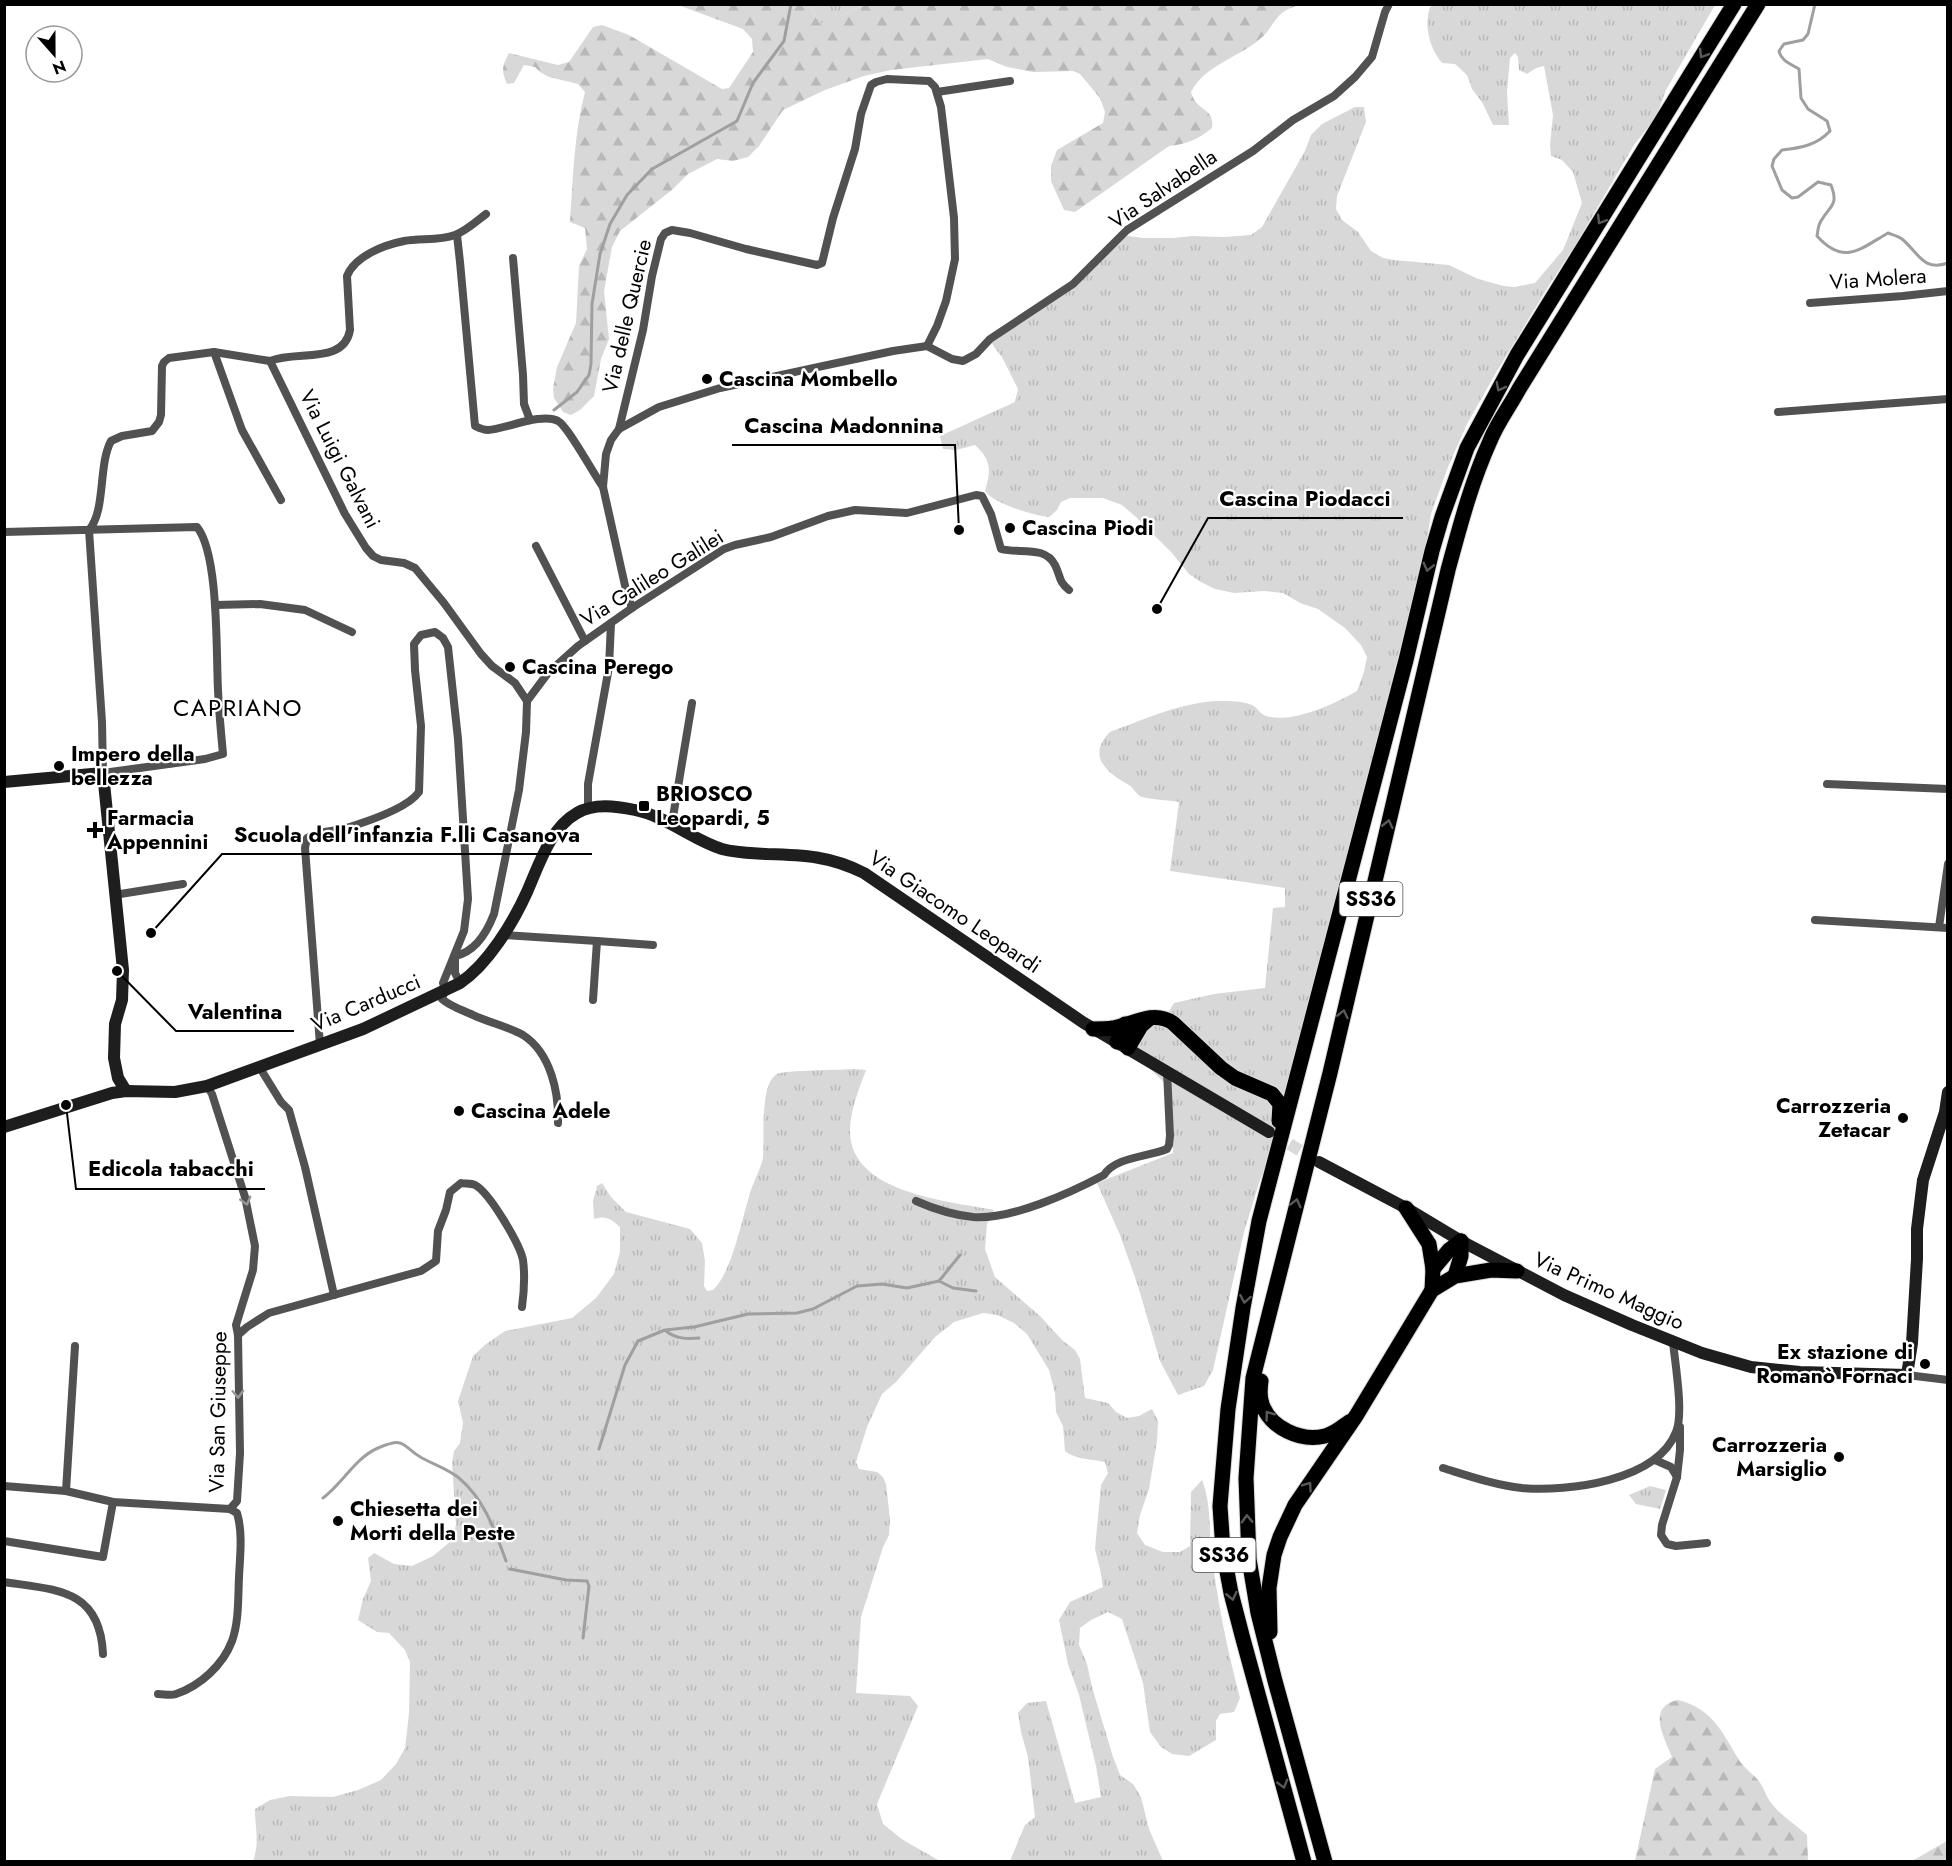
<svg xmlns="http://www.w3.org/2000/svg" width="1952" height="1866" font-family="Jost,sans-serif">
<style>
.grass{fill:url(#grass-tufts)}
.forest{fill:url(#forest-firs)}
.lines{fill:none;stroke-linecap:round;stroke-linejoin:round}
.stream{stroke:#9f9f9f;stroke-width:3}
.secondary-tunnel{stroke:#d9d9d9;stroke-width:12;stroke-dasharray:12 6;stroke-linecap:butt}
.highway-casing{stroke:#dbdbdb;stroke-width:17}
.street{stroke:#515151;stroke-width:8}
.secondary{stroke:#1e1e1e;stroke-width:12}
.highway{stroke:#000;stroke-width:15}
.oneway{stroke:#595959}
.oneway2{stroke:#979797}
.poi-dot{fill:#000;stroke:#fff;stroke-width:2}
.labels{text-anchor:middle;stroke-width:4.5;stroke-linejoin:round;paint-order:stroke}
.shield{fill:#fff;stroke:#4c4c4c;stroke-width:1.5}
.shield-label{font-size:20px;font-weight:bold;fill:#000}
.street-label{font-size:21px;fill:#000;stroke:#fff}
.poi-label{font-size:21px;font-weight:bold;fill:#000;stroke:#fff;text-anchor:start}
.quarter-label{font-size:24px;letter-spacing:1.5px;fill:#000;stroke:#fff}
.leader{fill:none;stroke:#000;stroke-width:2}
.callout-dot{fill:#000;stroke:#fff;stroke-width:2}
.callout-label{font-size:22px;text-anchor:middle;font-weight:bold;fill:#000;stroke:#fff;stroke-width:4.5;stroke-linejoin:round;paint-order:stroke}
</style>
<defs>
<pattern id="grass-tufts" width="24" height="20" patternUnits="userSpaceOnUse" patternTransform="scale(1.5)"><rect width="24" height="20" fill="#d8d8d8"/><path d="M3 7l-1-3M5 7V3M7 7l1-3M15 17l-1-3M17 17v-4M19 17l1-3" fill="none" stroke="#b8b8b8"/></pattern>
<pattern id="forest-firs" width="22" height="20" patternUnits="userSpaceOnUse" patternTransform="scale(1.5)"><rect width="22" height="20" fill="#d8d8d8"/><path d="M5 1l3.5 6h-7zM16 11l3.5 6h-7z" fill="#b8b8b8"/></pattern>
</defs>
<rect width="100%" height="100%" fill="#fff"/>
<!-- grass -->
<g class="grass">
<path d="M810 5H863L842 15 829 26 818 22Z"/>
<path d="M1431 5H1715L1666 90 1656 117 1634 145 1576 244 1551 282 1497 371 1467 424 1448 467 1431 514 1425 552 1272 1150 1260 1180 1244 1232 1213 1370 1204 1386 1178 1395 1160 1361 1138 1286 1120 1235 1097 1183 1173 1153V1115L1170 1088 1128 1048 1135 1035 1165 1018 1174 1003 1214 994 1265 988 1273 908 1285 907V888L1170 871 1179 802C1167 800 1154 800 1142 797 1136 795 1134 788 1129 785 1107 773 1086 756 1110 732 1145 719 1182 702 1220 701 1229 701 1243 701 1252 705 1257 707 1260 714 1266 716 1291 724 1335 704 1357 691L1364 672 1367 657 1361 645 1345 628 1318 609 1300 603 1283 593 1264 591 1234 593 1215 589 1201 582 1189 574 1172 553 1136 517 1122 505 1103 498H1070L1061 502 1057 510 1049 517C1033 515 994 504 985 491 991 470 992 461 975 445L956 450 943 449 940 436 1015 402 1018 389 1002 357 994 347 990 339 1073 284 1122 235 1143 238H1173L1192 236 1224 237 1251 235 1262 227 1305 151 1311 135 1322 124 1355 107H1364L1366 122 1337 196 1336 209 1342 220 1358 232 1371 251 1383 258 1394 260 1449 265 1478 279 1504 286 1514 287 1535 283 1563 250 1582 203 1573 172 1562 160 1551 156 1550 145 1553 115 1544 66 1536 68 1527 74 1519 70 1518 57 1515 53 1510 58 1507 92 1509 125H1493L1482 102 1472 89 1467 75 1455 64 1442 63C1429 47 1423 24 1431 5Z"/>
<path d="M855 1069 866 1070C859 1089 851 1108 850 1128 847 1193 947 1201 994 1210L987 1224 985 1249 995 1277 1040 1316 1062 1340 1075 1350 1080 1359 1085 1398 1108 1403 1116 1412 1127 1418 1139 1416 1152 1409 1158 1421 1157 1441 1149 1489 1140 1515 1137 1533 1145 1545 1163 1552H1180L1190 1546 1191 1492 1202 1480C1211 1503 1209 1525 1211 1549 1217 1599 1227 1649 1240 1698L1234 1712 1220 1714 1216 1721V1740L1189 1756 1172 1754 1161 1747 1150 1732 1143 1683 1122 1619 1108 1612 1091 1620 1080 1628 1079 1645 1087 1664 1092 1687 1113 1757 1120 1775 1133 1784 1141 1797 1149 1829 1163 1861H1010L1025 1825 1035 1817 1028 1757 1021 1732 1018 1713 1027 1703 1046 1701 1075 1803 1101 1797 1096 1766 1079 1695 1068 1664 1059 1620 1070 1602 1103 1587 1100 1569 1095 1549 1101 1485 1108 1473 1105 1462C1092 1459 1076 1460 1065 1451L1063 1426 1056 1412 1055 1393 1049 1370 1027 1334 1014 1323 997 1315 983 1313 954 1322 935 1337 896 1382 882 1394 867 1427 856 1462 859 1469 877 1472 883 1477 886 1484 890 1519 889 1535 883 1547 861 1617 856 1693 910 1696 918 1706 877 1804 883 1824 903 1840 940 1861 253 1862C260 1840 255 1830 255 1809L270 1800 290 1796 333 1797 358 1790 381 1780 396 1764 405 1748 409 1714 410 1662 405 1650 389 1633 377 1632 358 1620 363 1599 371 1581 368 1558 374 1553 394 1564 412 1566 433 1556 451 1541 456 1525 452 1463 454 1451 460 1443 463 1423 458 1401 473 1356 486 1344 505 1331 572 1318 596 1298 614 1274 620 1252V1227C611 1219 606 1215 594 1219L593 1201 597 1186 602 1183 611 1197 626 1212 690 1229 702 1243 705 1261 704 1286 707 1291 713 1290C732 1272 741 1222 749 1197 752 1184 760 1171 763 1158 765 1139 759 1084 777 1074 784 1070 842 1070 855 1069Z"/>
<path d="M1650 1486 1666 1490 1660 1509 1636 1504 1629 1495Z"/>
</g>
<!-- forest -->
<g class="forest">
<path d="M863 5H1299C1293 7 1287 9 1282 13 1274 19 1270 31 1261 38 1240 57 1205 65 1191 92 1196 112 1215 107 1212 128 1197 140 1187 144 1169 146L1075 212 1064 210 1051 181V166L1057 150 1103 123 1105 112 1100 98 1080 74 1073 71 1033 72 1007 67 988 59 891 70 864 76 825 90 783 110 759 146 748 157 733 161 717 159 688 174 673 189 620 231 612 247 604 291 609 339 601 359 594 396 580 410 571 415 563 412 554 398 553 389 557 367 576 323 579 266 587 249 585 228 570 222C573 178 574 134 585 92L578 84 549 77 540 72 535 67 524 65 514 83 507 84C501 70 502 67 509 53L558 65 569 62 593 27 602 25 629 35 722 89 729 88 753 52 752 39 743 29 678 5H810L818 22 829 25 842 15Z"/>
<path d="M1678 1700C1713 1709 1722 1732 1739 1760 1744 1768 1752 1773 1758 1780 1764 1787 1766 1797 1772 1804 1781 1816 1796 1825 1807 1835L1808 1861H1635L1655 1769 1672 1757C1664 1737 1646 1707 1678 1700Z"/>
<path d="M1947 1841V1861H1912Z"/>
</g>
<g class="lines">
<!-- stream -->
<g class="stream">
<path d="M1815 4 1808 34 1803 40 1784 44 1779 51C1781 61 1791 64 1799 69L1801 98 1808 109 1827 121 1830 131C1817 145 1801 148 1782 150L1774 159 1772 166 1782 190 1792 198 1798 197 1818 182 1831 185C1839 206 1830 205 1821 221 1818 225 1818 231 1817 236 1844 266 1860 249 1888 233 1893 235 1898 236 1902 239 1918 252 1923 272 1948 263"/>
<path d="M554 410 577 392 589 375 591 364 592 304 600 254 610 224 627 195 652 169 737 121 753 83 784 41 791 4"/>
<path d="M939 1281 960 1255"/>
<path d="M666 1331C676 1339 687 1339 699 1338"/>
<path d="M599 1449 625 1365 638 1341 665 1330 694 1327 748 1314 797 1313 813 1309 857 1286 882 1284 907 1288 939 1281 953 1288 976 1291"/>
<path d="M323 1498C343 1483 355 1458 378 1448 407 1436 401 1446 422 1458 435 1465 448 1469 459 1478 485 1500 495 1531 506 1561"/>
<path d="M510 1569 566 1580 587 1581 589 1586 583 1638"/>
</g>
<!-- secondary-tunnel -->
<path class="secondary-tunnel" d="M1274 1135 1316 1160"/>
<defs>
<g id="highway">
<path d="M1093 1029C1100 1029 1106 1029 1113 1028 1134 1024 1153 1010 1173 1023L1221 1068 1235 1078 1272 1094 1280 1104 1279 1121"/>
<path d="M1117 1042 1125 1024"/>
<path d="M1128 1048 1141 1026 1150 1018"/>
<path d="M1406 1208 1429 1244 1433 1269 1432 1290"/>
<path d="M1433 1269 1449 1250 1461 1241"/>
<path d="M1455 1276 1461 1256V1241"/>
<path d="M1261 1381C1260 1388 1259 1396 1262 1404 1270 1428 1301 1442 1325 1436 1334 1434 1342 1427 1349 1422"/>
<path d="M1270 1632 1269 1588 1274 1555 1280 1537 1295 1505 1356 1416 1432 1290 1455 1276 1491 1270 1517 1271"/>
<path d="M1304 1862 1243 1639 1231 1593 1223 1550 1220 1506 1228 1409 1243 1308 1259 1221 1406 660 1432 551 1442 517 1467 448 1517 355 1734 4"/>
<path d="M1325 1862 1275 1681 1258 1613 1249 1559 1246 1478 1253 1378 1330 1073 1448 570C1460 526 1471 483 1490 441 1497 423 1510 406 1519 389L1758 4"/>
</g>
</defs>
<!-- highway casing -->
<use href="#highway" class="highway-casing"/>
<!-- street -->
<g class="street">
<path d="M937 92 1010 81"/>
<path d="M457 235 460 262 475 426C479 428 484 430 488 430 505 429 543 412 558 421 568 426 594 475 603 487"/>
<path d="M513 258 523 375 524 404 530 420"/>
<path d="M1810 303 1903 296 1948 291"/>
<path d="M927 346 952 359 963 361 976 354 990 339 1073 284 1127 230 1253 151 1293 120 1334 96 1355 77 1372 57 1385 12 1389 4"/>
<path d="M214 352 242 430 281 500"/>
<path d="M270 361C297 350 344 365 350 330L347 276C355 256 384 245 404 241 421 238 439 241 455 235 466 231 477 221 486 214"/>
<path d="M1778 412 1948 399"/>
<path d="M619 429 643 330 652 276 661 239 665 233 672 230 690 233 746 249 817 265 822 263 833 218 855 149 861 114 871 85 876 82 887 79 929 81 935 87 941 107 954 218 955 259 946 301 937 326 927 346"/>
<path d="M4 532 197 527C219 554 216 652 218 690 219 711 221 733 223 754L205 759 103 773 102 722 89 530C106 511 98 465 111 441L122 436 152 431 159 422 161 415 162 366 164 362 169 358 214 352 270 361 345 514 366 548 373 556 381 560 404 563 415 568 444 603 481 654 492 666 515 683 527 701"/>
<path d="M536 546 585 641"/>
<path d="M215 605 260 604 305 610 352 632"/>
<path d="M632 608 626 590 603 487 606 454 611 440 619 429 659 407 720 388 893 351 927 346"/>
<path d="M1827 784 1948 789"/>
<path d="M588 808V784L609 667 611 623"/>
<path d="M672 823 692 703"/>
<path d="M114 895 183 884"/>
<path d="M1815 920 1948 928"/>
<path d="M1939 927 1948 864"/>
<path d="M503 935 597 941 593 1000"/>
<path d="M597 941 653 945"/>
<path d="M455 956C476 952 487 932 494 914L519 790 526 732 527 701 548 673 578 646 632 608 724 549 735 545 771 537 828 516 855 510 907 513 976 495 982 496 991 514 1001 549C1019 554 1045 545 1055 565 1061 577 1058 581 1069 590"/>
<path d="M455 959V973L460 983"/>
<path d="M320 1045 305 848 307 838C318 831 330 832 343 829 363 823 407 809 419 792L421 726 415 670 414 644 421 635 435 632 443 638 448 647 458 739 468 899 464 931 443 983 445 990 442 999C451 1007 465 1011 475 1016 491 1023 509 1027 523 1035 551 1053 559 1093 558 1123"/>
<path d="M260 1068 281 1102 289 1110 305 1167 334 1295"/>
<path d="M207 1086 212 1094 245 1197 255 1246 253 1270 236 1325 238 1335 240 1453 237 1501 230 1509"/>
<path d="M916 1201C934 1209 954 1215 973 1217 1011 1220 1070 1193 1104 1175 1115 1157 1147 1157 1167 1149L1169 1145 1170 1136 1167 1071"/>
<path d="M238 1335 247 1327 269 1313 421 1271 436 1261 438 1231 446 1210 450 1192 461 1183C464 1184 471 1183 475 1185 489 1192 520 1244 523 1260 525 1275 524 1292 522 1307"/>
<path d="M1907 1375 1948 1380"/>
<path d="M1680 1427V1450L1677 1477 1662 1525 1661 1535 1667 1544 1676 1546 1707 1543"/>
<path d="M1655 1460 1671 1467 1677 1477"/>
<path d="M1443 1468C1469 1476 1495 1485 1522 1488 1568 1492 1657 1481 1676 1432 1684 1414 1675 1363 1673 1342"/>
<path d="M4 1486 66 1491 113 1502 230 1509 237 1513C243 1533 240 1556 239 1577 238 1598 239 1622 232 1641 223 1665 200 1686 176 1694 171 1696 164 1694 158 1694"/>
<path d="M66 1491 75 1346"/>
<path d="M4 1541 103 1557 113 1502"/>
<path d="M4 1582C57 1590 100 1589 103 1654"/>
</g>
<!-- secondary -->
<g class="secondary">
<path d="M4 782 103 773 123 970 122 1000 115 1024 114 1058 118 1078 126 1091"/>
<path d="M4 1127 112 1093 126 1091 175 1092 207 1086 363 1029 460 983C488 964 513 923 527 892 539 865 550 828 577 813 594 803 616 806 635 810 668 817 691 839 722 849 736 853 752 853 767 854 804 855 830 856 864 873L1084 1023 1269 1132"/>
<path d="M1319 1162 1406 1208 1461 1241 1564 1295 1632 1325 1702 1353 1751 1367 1800 1372 1907 1375 1912 1343 1917 1259V1229L1923 1180 1945 1112 1948 1092"/>
</g>
<!-- highway -->
<use href="#highway" class="highway"/>
</g>
<!-- one-way arrows -->
<defs><path id="oneway-chevron" d="M-2-3.5L2.5 0L-2 3.5" fill="none" stroke-width="1.6" stroke-linecap="round" stroke-linejoin="round" transform="scale(1.5)"/></defs>
<g class="oneway">
<use href="#oneway-chevron" transform="translate(1703 54) rotate(122)"/>
<use href="#oneway-chevron" transform="translate(1601 220) rotate(122)"/>
<use href="#oneway-chevron" transform="translate(1500 387) rotate(118)"/>
<use href="#oneway-chevron" transform="translate(1428 567) rotate(104)"/>
<use href="#oneway-chevron" transform="translate(1388 824) rotate(-77)"/>
<use href="#oneway-chevron" transform="translate(1343 1014) rotate(-77)"/>
<use href="#oneway-chevron" transform="translate(1296 1203) rotate(-76)"/>
<use href="#oneway-chevron" transform="translate(1245 1299) rotate(100)"/>
<use href="#oneway-chevron" transform="translate(1269 1415) rotate(-127)"/>
<use href="#oneway-chevron" transform="translate(1308 1486) rotate(-55)"/>
<use href="#oneway-chevron" transform="translate(1247 1519) rotate(-92)"/>
<use href="#oneway-chevron" transform="translate(1232 1596) rotate(77)"/>
<use href="#oneway-chevron" transform="translate(1283 1784) rotate(74)"/>
</g>
<g class="oneway2">
<use href="#oneway-chevron" transform="translate(246 1201) rotate(75)"/>
<use href="#oneway-chevron" transform="translate(238 1394) rotate(88)"/>
</g>
<!-- markers -->
<g class="poi-dot">
<circle cx="707" cy="379" r="6"/>
<circle cx="1010" cy="528" r="6"/>
<circle cx="510" cy="667" r="6"/>
<circle cx="59" cy="766" r="6"/>
<rect x="638" y="800" width="12" height="12" rx="3"/>
<path d="M92 821h6v6h6v6h-6v6h-6v-6h-6v-6h6z"/>
<circle cx="459" cy="1111" r="6"/>
<circle cx="1903" cy="1118" r="6"/>
<circle cx="1925" cy="1364" r="6"/>
<circle cx="1839" cy="1457" r="6"/>
<circle cx="338" cy="1521" r="6"/>
</g>
<g class="labels">
<!-- shield labels -->
<g class="shield">
<rect x="1339.5" y="882" width="63" height="34" rx="4.5"/>
<rect x="1192.5" y="1538" width="63" height="34" rx="4.5"/>
</g>
<g class="shield-label">
<text x="1371" y="906">SS36</text>
<text x="1224" y="1562">SS36</text>
</g>
<!-- street labels -->
<g class="street-label">
<text transform="translate(1163 189) rotate(-34)" y="7">Via Salvabella</text>
<text transform="translate(1878 279) rotate(-4)" y="7">Via Molera</text>
<text transform="translate(627 316) rotate(-77)" y="7">Via delle Quercie</text>
<text transform="translate(340 459) rotate(63)" y="7">Via Luigi Galvani</text>
<text transform="translate(652 578) rotate(-32)" y="7">Via Galileo Galilei</text>
<text transform="translate(955 912) rotate(34)" y="7">Via Giacomo Leopardi</text>
<text transform="translate(366 1003) rotate(-23)" y="7">Via Carducci</text>
<text transform="translate(1609 1291) rotate(24)" y="7">Via Primo Maggio</text>
<text transform="translate(218 1412) rotate(-89)" y="7">Via San Giuseppe</text>
</g>
<!-- poi labels -->
<g class="poi-label">
<text x="719" y="386">Cascina Mombello</text>
<text x="1022" y="535">Cascina Piodi</text>
<text x="522" y="674">Cascina Perego</text>
<text x="71" y="761">Impero della<tspan x="71" dy="24">bellezza</tspan></text>
<text x="656" y="801">BRIOSCO<tspan x="656" dy="24">Leopardi, 5</tspan></text>
<text x="107" y="825">Farmacia<tspan x="107" dy="24">Appennini</tspan></text>
<text x="1891" y="1113" text-anchor="end">Carrozzeria<tspan x="1891" dy="24">Zetacar</tspan></text>
<text x="471" y="1118">Cascina Adele</text>
<text x="1913" y="1359" text-anchor="end">Ex stazione di<tspan x="1913" dy="24">Romanò Fornaci</tspan></text>
<text x="1827" y="1452" text-anchor="end">Carrozzeria<tspan x="1827" dy="24">Marsiglio</tspan></text>
<text x="350" y="1516">Chiesetta dei<tspan x="350" dy="24">Morti della Peste</tspan></text>
</g>
<!-- quarter labels -->
<g class="quarter-label">
<text x="238" y="716">CAPRIANO</text>
</g>
</g>
<!-- callouts -->
<path class="leader" d="M959 530L955 445H732M1157 609L1208 518H1403M151 933L222 854H592M117 971L176 1031H294M66 1105L76 1189H265"/>
<g class="callout-dot">
<circle cx="959" cy="530" r="6"/>
<circle cx="1157" cy="609" r="6"/>
<circle cx="151" cy="933" r="6"/>
<circle cx="117" cy="971" r="6"/>
<circle cx="66" cy="1105" r="6"/>
</g>
<g class="callout-label">
<text x="844" y="433">Cascina Madonnina</text>
<text x="1305" y="506">Cascina Piodacci</text>
<text x="407" y="842">Scuola dell'infanzia F.lli Casanova</text>
<text x="235" y="1019">Valentina</text>
<text x="171" y="1176">Edicola tabacchi</text>
</g>
<!-- border -->
<rect width="1952" height="1866" fill="none" stroke="#000000" stroke-width="12"/>
<!-- north arrow -->
<g transform="translate(54 54) rotate(159)"><circle r="28" fill="#ffffff" stroke="#999999" stroke-width="1.5"/>
<path d="M0-4.5L10 22L0 15L-10 22Z" fill="#000000"/>
<text y="-9" font-size="16" font-weight="bold" text-anchor="middle" fill="#000000">N</text>
</g>
</svg>
